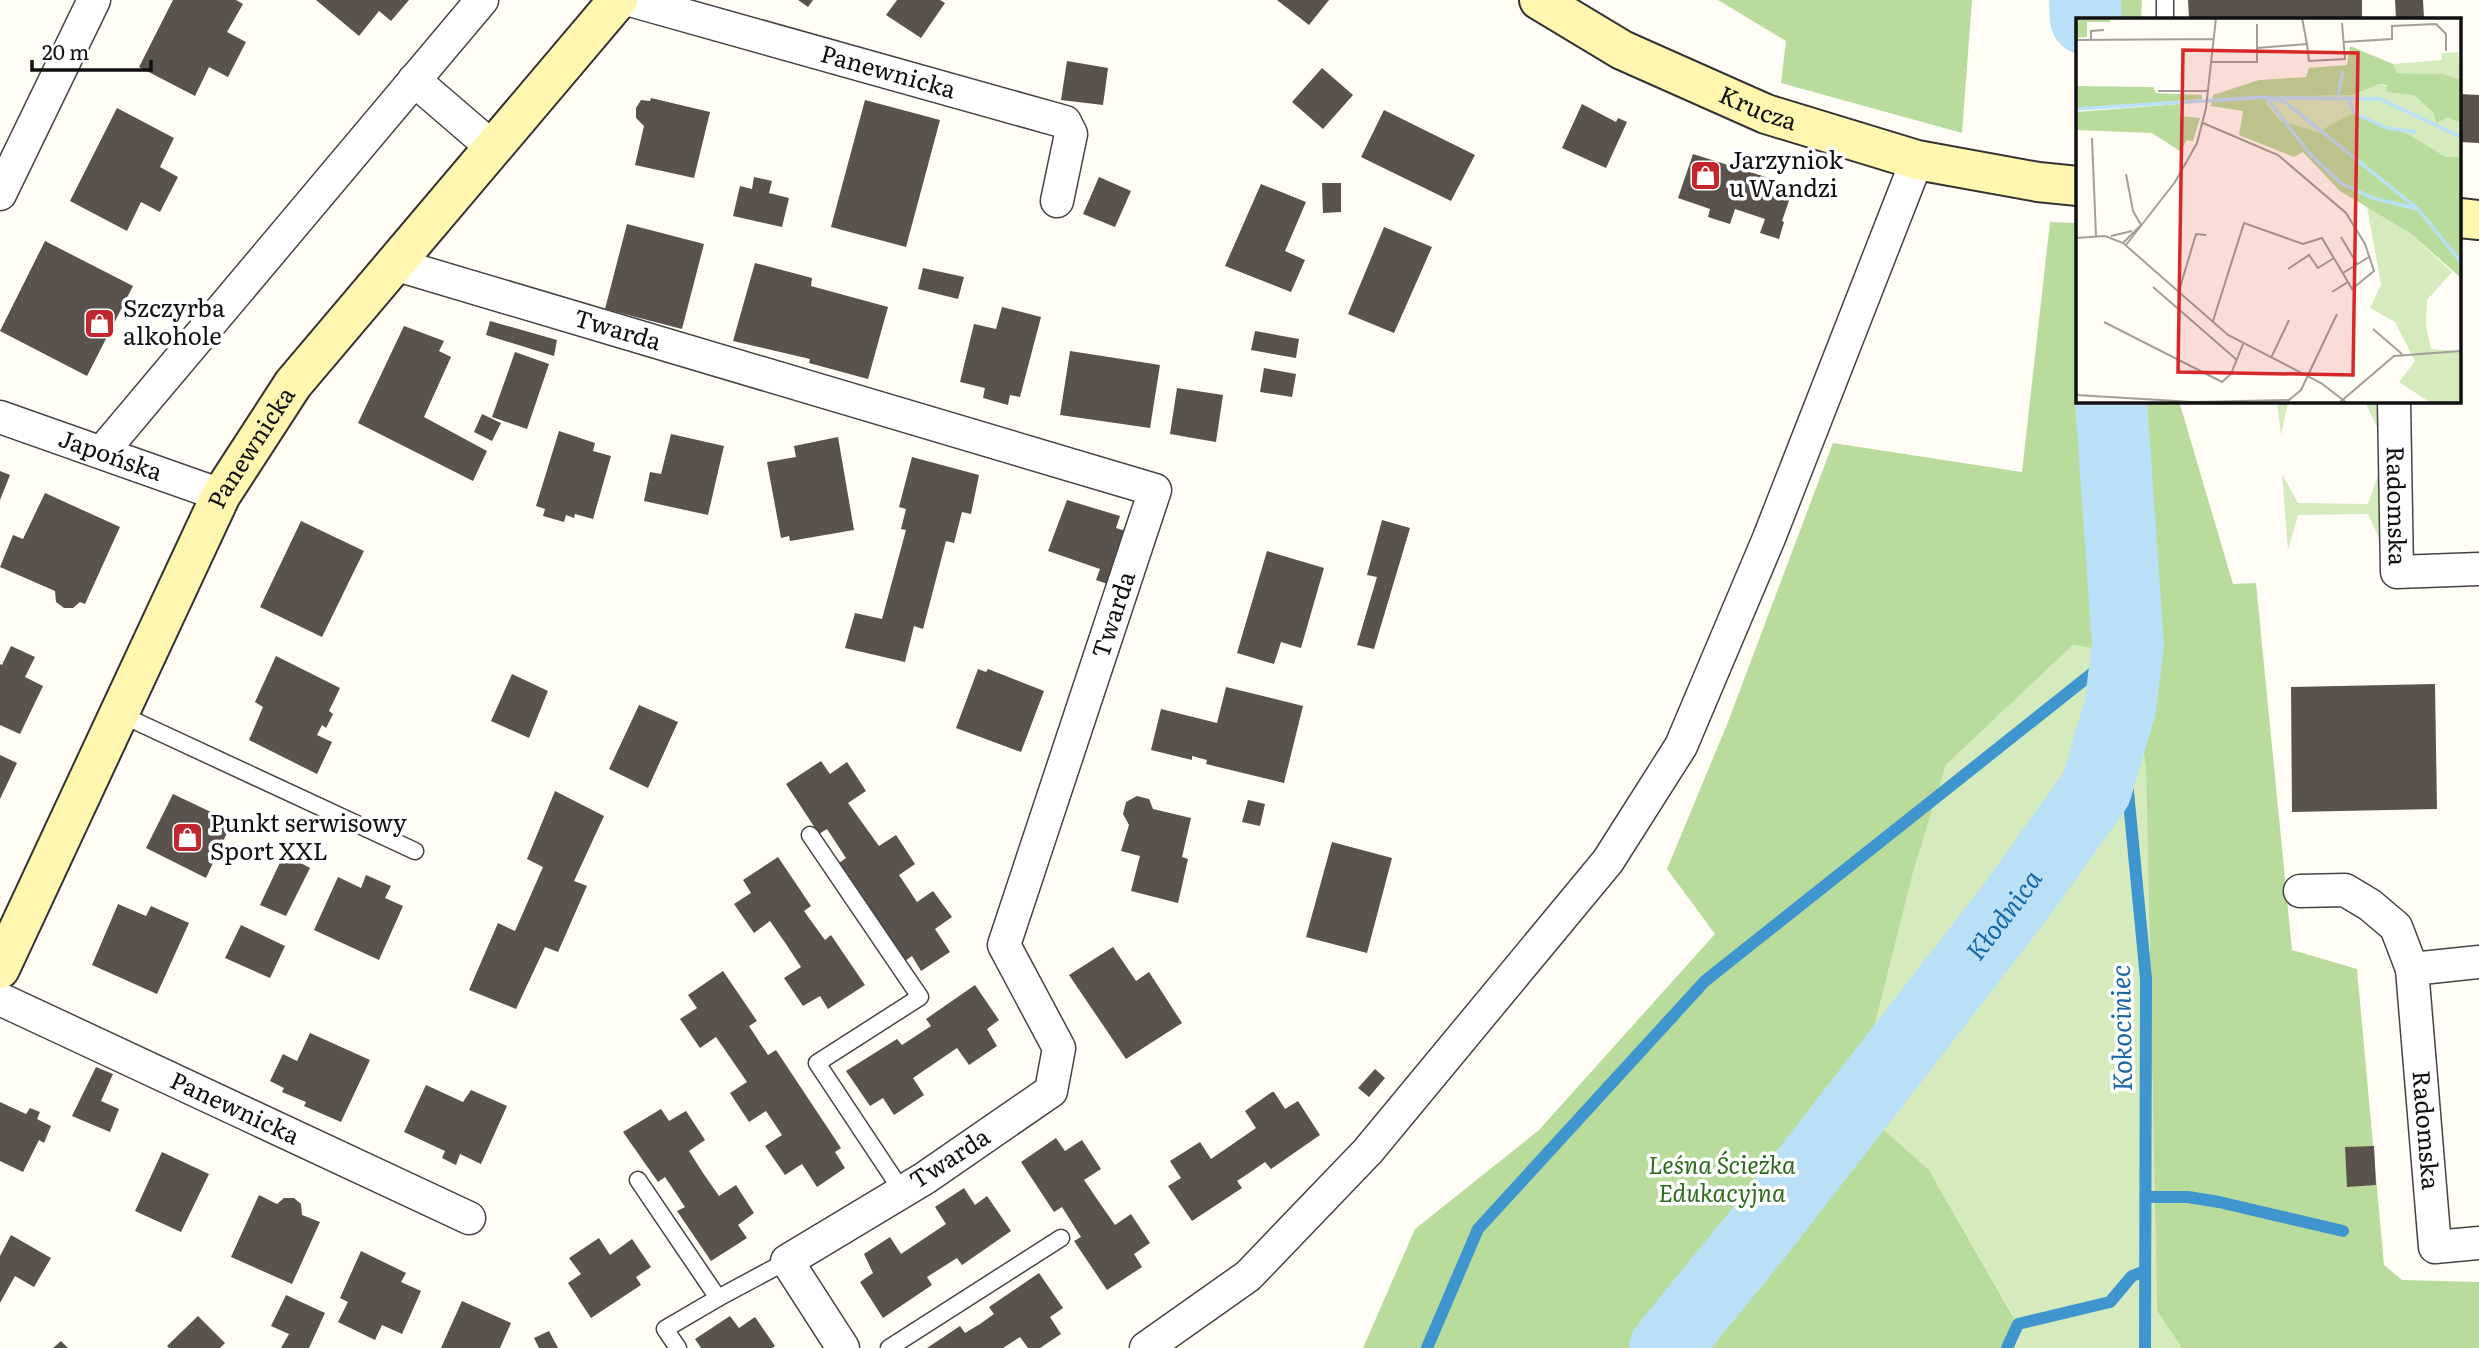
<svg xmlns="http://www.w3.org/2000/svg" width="2479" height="1348" font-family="Literata,serif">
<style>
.green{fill:#d5ebbd}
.forest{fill:#b9dc9c}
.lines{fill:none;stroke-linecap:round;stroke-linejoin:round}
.stream{stroke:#3f96cf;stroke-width:12}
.river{stroke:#b9e0f7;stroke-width:72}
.building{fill:#5a524d}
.lane-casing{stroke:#444;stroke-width:19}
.street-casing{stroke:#444;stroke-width:35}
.secondary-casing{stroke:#333;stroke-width:42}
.lane{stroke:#fff;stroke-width:16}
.street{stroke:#fff;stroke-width:32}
.secondary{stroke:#fff6b0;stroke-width:38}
.labels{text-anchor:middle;stroke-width:7;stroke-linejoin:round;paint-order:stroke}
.street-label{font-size:24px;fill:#111;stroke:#fff}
.poi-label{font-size:24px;fill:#111;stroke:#fff;text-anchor:start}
.park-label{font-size:24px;font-style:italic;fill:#2f6b1f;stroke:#fff}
.water-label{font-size:26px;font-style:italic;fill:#1768a6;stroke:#fff}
.inset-river{fill:none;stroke:#b9e0f7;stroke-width:3.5}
.inset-road{fill:none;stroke:#a09f9a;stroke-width:2}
.view{fill:#d62828;fill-opacity:0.15;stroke:#d62828;stroke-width:3.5}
.inset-edge{fill:none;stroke:#111;stroke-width:3.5}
</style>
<rect width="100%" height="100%" fill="#fffdf5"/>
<!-- green -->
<g class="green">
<path d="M2277 401H2379V431L2365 402 2288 403 2281 435Z"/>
<path d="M2381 467 2384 549 2368 514 2298 515 2288 550 2282 474 2298 503 2368 504Z"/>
<path d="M2073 645 2131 653 2146 770 2157 1311 2182 1348H2002L2014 1317 1929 1170 1883 1129 1869 1047 1878 1008 1525 1348 1912 876 1946 765Z"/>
</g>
<!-- forest -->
<g class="forest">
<path d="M1718 0H1972L1962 133 1781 83 1786 41Z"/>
<path d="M2097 0H2142L2141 19H2099Z"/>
<path d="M2050 222 2078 223V401H2179L2233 584 2256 583 2292 950 2357 969 2384 1265 2402 1280 2479 1282V1348H2182L2157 1311 2146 770 2131 654 2073 645 1946 765 1912 876 1869 1047 1883 1129 1929 1170 2014 1318 2002 1348H1363L1415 1229 1539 1130 1715 934 1667 869 1728 722 1833 443 2022 472Z"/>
</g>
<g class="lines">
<!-- stream -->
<g class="stream">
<path d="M2120 708 2146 979 2145 1348"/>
<path d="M2146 1197H2188L2219 1202 2343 1231"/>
<path d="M1427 1348 1478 1229 1705 981 2128 645"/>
<path d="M2007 1348 2018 1324 2110 1302 2132 1276 2145 1271"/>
</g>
<!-- river -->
<g class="river">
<path d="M2085 0 2086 19"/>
<path id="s1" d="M1665 1348 1757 1235 2016 901 2096 789 2120 708 2128 645 2111 401"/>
</g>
</g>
<!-- building -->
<g class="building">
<path d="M173 0H236L243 4 227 32 246 42 228 77 209 67 195 96 139 67Z"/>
<path d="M316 0H409L391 21 379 11 359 36Z"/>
<path d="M798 0H813L808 7Z"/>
<path d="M897 0H940L945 3 921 38 886 15Z"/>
<path d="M1277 0H1329L1309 25Z"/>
<path d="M2188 0H2362V19H2189Z"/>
<path d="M2395 0H2423L2424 19H2396Z"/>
<path d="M1067 61 1108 68 1103 105 1061 100Z"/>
<path d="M1322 68 1353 95 1323 129 1292 102Z"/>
<path d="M2460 94 2479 95V143L2460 142Z"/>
<path d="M651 98 710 112 694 178 635 165 644 126 636 118V108L641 100 650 101Z"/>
<path d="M865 100 940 120 906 247 831 227Z"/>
<path d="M1582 104 1616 122 1618 118 1627 122 1606 168 1562 148Z"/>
<path d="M117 108 174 138 160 167 178 177 160 212 141 202 127 231 70 201Z"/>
<path d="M1384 110 1475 155 1451 201 1361 157Z"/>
<path d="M1693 154 1794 186 1782 221 1784 222 1779 239 1760 233 1765 219 1735 209 1730 224 1708 217 1710 209 1678 198Z"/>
<path d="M754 177 772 181 769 193 789 198 782 227 733 216 740 186 752 189Z"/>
<path d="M1099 177 1131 191 1115 227 1083 214Z"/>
<path d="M1322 183H1341V212L1323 213Z"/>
<path d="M1261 184 1306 202 1285 251 1305 260 1291 292 1225 266Z"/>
<path d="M627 224 704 244 682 329 605 309Z"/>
<path d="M1384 227 1432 247 1394 333 1348 314Z"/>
<path d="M45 241 133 286 87 376 0 331Z"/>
<path d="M755 263 812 278 811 286 888 307 868 379 809 363 810 359 733 341Z"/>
<path d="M923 268 964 277 958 299 918 289Z"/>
<path d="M1002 307 1041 317 1020 397 1010 395 1008 405 983 398 985 388 960 382 974 324 996 329Z"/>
<path d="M490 321 557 340 554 356 486 335Z"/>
<path d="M404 326 444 341 439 351 451 357 424 417 487 451 473 481 358 423Z"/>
<path d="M1255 331 1299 339 1296 358 1251 350Z"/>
<path d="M1070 351 1160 365 1150 428 1060 415Z"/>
<path d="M515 352 549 364 527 429 492 417Z"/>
<path d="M1264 368 1296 374 1292 397 1260 392Z"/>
<path d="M1177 388 1223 395 1216 442 1170 434Z"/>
<path d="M482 414 501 423 492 441 474 432Z"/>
<path d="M559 431 595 443 593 451 611 456 593 519 575 514 574 518 566 515 564 522 543 516 545 509 536 506Z"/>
<path d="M671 434 724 446 708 515 644 501 650 472 661 474Z"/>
<path d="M838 437 854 530 790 541 789 536 781 538 767 462 796 457 794 446Z"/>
<path d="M912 457 979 475 971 514 962 512 954 543 946 541 923 629 914 626 905 662 845 648 855 613 882 619 906 530 901 529 906 509 899 507Z"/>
<path d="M0 471 10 475 0 500Z"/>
<path d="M45 493 120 527 85 604 80 602 73 608H64L56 602 55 591 0 567 13 535 23 539Z"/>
<path d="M1067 500 1120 516 1116 528 1136 534 1119 588 1096 580 1100 569 1048 551Z"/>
<path d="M1382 520 1410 528 1374 649 1357 645 1377 577 1367 575Z"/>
<path d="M301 521 364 551 322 637 260 607Z"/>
<path d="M1267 551 1324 568 1301 648 1281 642 1274 664 1237 653Z"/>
<path d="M11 646 35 657 25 677 43 686 20 734 0 725V664L2 665Z"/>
<path d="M276 656 340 688 329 711 333 714 326 728 322 725 317 735 332 742 317 774 249 740 263 707 255 702Z"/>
<path d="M978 669 986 672 988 669 1044 691 1021 752 956 728Z"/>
<path d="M512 674 548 691 529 738 491 721Z"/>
<path d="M2435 684 2437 809 2292 812 2291 687Z"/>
<path d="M1226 687 1303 706 1284 783 1206 764 1207 760 1192 756V760L1151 750 1161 709 1217 723Z"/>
<path d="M639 705 678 722 648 788 609 769Z"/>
<path d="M0 755 17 763 0 799Z"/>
<path d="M821 761 830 774 847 762 866 791 848 803 879 846 896 835 915 864 899 875 917 902 933 891 952 917 935 929 950 952 921 971 912 956 905 961 839 863 846 858 827 829 819 834 786 784Z"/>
<path d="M555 791 604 816 574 881 587 886 558 952 545 947 516 1009 469 990 498 923 515 931 543 867 527 859Z"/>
<path d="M173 794 232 822 206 878 146 848Z"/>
<path d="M1137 796 1149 799 1153 809 1191 818 1182 857 1188 859 1178 903 1131 891 1140 856 1121 851 1129 825 1123 814 1126 802Z"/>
<path d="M1248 800 1265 804 1260 826 1242 822Z"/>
<path d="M1332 842 1392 858 1367 953 1306 937Z"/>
<path d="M284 854 310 868 286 916 260 905Z"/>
<path d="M778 857 811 906 804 911 814 925 825 940 831 935 865 985 828 1009 820 996 803 1006 784 978 801 967 786 944 770 921 754 933 734 904 751 893 743 880Z"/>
<path d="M366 875 391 886 385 898 403 906 379 960 314 930 338 877 361 888Z"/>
<path d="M118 904 146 916 151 906 189 923 157 994 92 965Z"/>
<path d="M241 925 285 946 270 978 225 958Z"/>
<path d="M1113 947 1136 981 1149 972 1182 1023 1126 1059 1069 975Z"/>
<path d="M723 971 757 1021 749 1026 768 1055 776 1050 841 1148 835 1152 845 1168 817 1187 802 1164 785 1175 765 1146 782 1135 766 1111 749 1122 730 1093 747 1082 716 1037 700 1048 680 1019 697 1008 688 995Z"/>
<path d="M975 985 999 1020 987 1029 997 1046 969 1065 957 1048 913 1078 924 1095 894 1115 883 1098 870 1106 846 1071 897 1039 902 1045 931 1026 926 1019Z"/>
<path d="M310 1033 370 1060 341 1122 304 1106 306 1102 282 1092 284 1088 270 1081 283 1054 297 1061Z"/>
<path d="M96 1067 113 1074 101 1101 119 1109 110 1132 72 1116Z"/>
<path d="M1375 1069 1385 1078 1369 1097 1358 1088Z"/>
<path d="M426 1085 463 1102 471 1090 507 1106 481 1164 460 1154 456 1165 442 1158 445 1151 404 1132Z"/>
<path d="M1272 1092H1274L1285 1109 1298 1101 1320 1135 1271 1169 1265 1162 1252 1171 1237 1181 1242 1188 1192 1221 1168 1186 1181 1178 1170 1161 1200 1142 1211 1159 1256 1128 1245 1111Z"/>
<path d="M0 1102 26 1114 30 1108 40 1112 37 1119 51 1126 44 1143 39 1140 23 1172 0 1161Z"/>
<path d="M661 1109 669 1121 686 1111 705 1140 689 1151 703 1173 719 1196 736 1185 754 1213 738 1225 747 1238 711 1261 677 1211 685 1207 665 1177 658 1182 623 1132Z"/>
<path d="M1056 1138 1065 1151 1082 1140 1101 1169 1084 1180 1099 1202 1115 1225 1131 1214 1150 1243 1134 1254 1142 1267 1107 1290 1074 1241 1081 1237 1062 1207 1054 1212 1021 1162Z"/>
<path d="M2374 1146 2376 1185 2347 1187 2345 1147Z"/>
<path d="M162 1152 209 1174 181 1232 135 1211Z"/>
<path d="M964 1188 975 1205 987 1196 1011 1231 962 1265 957 1258 927 1277 932 1285 883 1318 860 1282 873 1273 864 1254 890 1237 901 1254 946 1224 935 1207Z"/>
<path d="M259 1195 277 1204 284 1198H294L301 1204 302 1215 320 1222 292 1284 231 1257Z"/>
<path d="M11 1235 51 1258 34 1287 15 1276 0 1303V1256Z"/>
<path d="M599 1238 610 1255 632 1239 651 1267 636 1277 641 1285 591 1318 568 1283 581 1274 569 1258Z"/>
<path d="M361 1251 406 1273 401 1282 421 1291 402 1334 382 1325 375 1340 338 1322 348 1302 340 1298Z"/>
<path d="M1039 1273 1063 1308 1050 1317 1061 1334 1040 1348H1028L1020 1337 1003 1348H927L960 1326 965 1333 980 1324 994 1314 989 1307Z"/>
<path d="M286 1295 325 1313 309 1348H281L289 1334 271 1326Z"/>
<path d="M462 1301 511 1323 500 1348H441Z"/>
<path d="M198 1316 225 1343 220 1348H169L167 1346Z"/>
<path d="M730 1316 739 1328 755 1317 775 1346 772 1348H701L695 1339Z"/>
<path d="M549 1331 558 1348H539L534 1338Z"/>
<path d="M61 1341 68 1348H53Z"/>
</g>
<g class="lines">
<defs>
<g id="lane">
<path d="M2165 0V19"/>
<path d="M120 714 415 851"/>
<path d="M810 835 920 997 817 1063 902 1191"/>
<path d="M638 1180 718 1298 787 1261"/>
<path d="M678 1348 665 1329 718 1298"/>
<path d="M889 1348 1061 1238"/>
</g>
<g id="street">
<path id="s2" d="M630 0 1065 122 1071 134 1057 201"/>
<path d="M414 80 493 148"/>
<path d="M0 194 94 0"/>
<path id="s3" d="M394 264 1155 490 1004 945 1059 1048 1051 1091 925 1178 787 1261 843 1348"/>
<path id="s4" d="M2394 401 2397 572 2479 569"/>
<path id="s5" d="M0 417 221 495"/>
<path d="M102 452 482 0"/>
<path d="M2300 891 2345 890 2370 905 2396 927 2412 969"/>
<path id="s6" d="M2479 962 2412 969 2435 1247 2479 1243"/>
<path id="s7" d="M0 999 469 1218"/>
<path d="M1146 1348 1248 1276 1368 1151 1608 861 1681 746 1769 538 1917 160"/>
</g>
<g id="secondary">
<path id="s8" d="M1539 0 1622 50 1766 114 1917 160 2038 182 2078 186"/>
<path d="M2460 218 2479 220"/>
<path id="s9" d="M0 969 221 495 293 384 618 0"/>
</g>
</defs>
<!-- lane casing -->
<use href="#lane" class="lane-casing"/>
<!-- street casing -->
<use href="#street" class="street-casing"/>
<!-- secondary casing -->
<use href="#secondary" class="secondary-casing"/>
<!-- lane -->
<use href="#lane" class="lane"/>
<!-- street -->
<use href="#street" class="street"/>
<!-- secondary -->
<use href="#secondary" class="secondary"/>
</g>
<!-- icons -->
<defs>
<symbol id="shop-square" viewBox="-11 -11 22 22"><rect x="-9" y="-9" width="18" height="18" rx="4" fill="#c4262e" stroke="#fff"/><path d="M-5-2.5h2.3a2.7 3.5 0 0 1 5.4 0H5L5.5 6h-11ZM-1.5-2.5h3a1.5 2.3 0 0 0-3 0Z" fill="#fff"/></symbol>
</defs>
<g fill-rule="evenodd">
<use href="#shop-square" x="1688" y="158" width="35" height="35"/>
<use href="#shop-square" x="82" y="306" width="35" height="35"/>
<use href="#shop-square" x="170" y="820" width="35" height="35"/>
</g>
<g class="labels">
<!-- street labels -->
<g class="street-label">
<text dy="8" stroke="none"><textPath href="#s2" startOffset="268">Panewnicka</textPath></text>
<text dy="8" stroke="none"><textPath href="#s8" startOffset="245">Krucza</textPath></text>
<text dy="8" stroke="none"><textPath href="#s3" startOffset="233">Twarda</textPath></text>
<text dy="8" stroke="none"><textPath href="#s9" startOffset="579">Panewnicka</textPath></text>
<text dy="8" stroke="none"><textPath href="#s5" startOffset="117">Japońska</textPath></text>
<text dy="8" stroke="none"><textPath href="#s4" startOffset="105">Radomska</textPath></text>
<text transform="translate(1114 615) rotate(-72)" y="8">Twarda</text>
<text dy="8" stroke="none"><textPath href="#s7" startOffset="259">Panewnicka</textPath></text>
<text dy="8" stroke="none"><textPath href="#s6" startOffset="229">Radomska</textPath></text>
<text transform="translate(950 1159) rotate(-33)" y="8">Twarda</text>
</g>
<!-- poi labels -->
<g class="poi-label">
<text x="1729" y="169">Jarzyniok<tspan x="1729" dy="28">u Wandzi</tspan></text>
<text x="123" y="317">Szczyrba<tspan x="123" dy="28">alkohole</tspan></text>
<text x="210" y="832">Punkt serwisowy<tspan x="210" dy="28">Sport XXL</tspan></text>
</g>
<!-- park labels -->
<g class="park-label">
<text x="1722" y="1174">Leśna Ścieżka<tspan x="1722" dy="28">Edukacyjna</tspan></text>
</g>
<!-- water labels -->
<g class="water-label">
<text dy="9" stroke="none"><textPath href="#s1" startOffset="550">Kłodnica</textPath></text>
<text transform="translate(2122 1028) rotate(-91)" y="9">Kokociniec</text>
</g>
</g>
<!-- overview -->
<g transform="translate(2076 18)">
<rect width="385" height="385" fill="#fffdf5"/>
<path d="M382 34 385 62 368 56 321 55 317 46 366 42V35ZM304 66 338 77 385 105V139H370L334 117 311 110 258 106 242 114 220 108 205 103 190 86 191 79 277 77ZM291 188 334 215 376 254 351 282 350 307 355 331 385 333V385H355L323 364 339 343 319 304 294 290 305 267Z" fill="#d5ebbd"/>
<path d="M0 0H34V4H11V19L0 20ZM274 28 317 46 321 55 368 56 385 62V105L372 99 360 105 358 95 338 77 311 74V67L304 66 277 77 192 79 190 86 205 103 242 114 277 95 334 117 370 139H385V260L334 215 264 173 227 134 218 139 163 117 167 93 135 88 137 77 183 62 230 59 233 50 271 47ZM0 68 77 69 80 75 126 77V81L0 90ZM104 86V98L124 100 117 123 111 122 104 133 76 115 0 112V94Z" fill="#b9dc9c"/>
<path class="inset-river" d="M262 78 267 53M272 78 278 95 311 110 340 114M190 79 233 135 265 165 297 180 342 191M198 80 304 81 385 119M0 91 190 79 209 84 342 191 385 244"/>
<path class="inset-road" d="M226 0 231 26M15 21V13L28 12M0 22 137 21M268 24 316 21V8L360 6 370 16V33M181 30 231 26 233 43 269 41 266 5M135 44H181V6M82 73H132M127 105 202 137 270 195 289 226 298 253 276 271 272 264M16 120 20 218M50 156 57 193 65 207M35 218 56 213M265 219 281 246M0 220 29 218 47 225 152 317 245 365 271 385M47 225 65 207M50 227 99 164 121 125 130 90 140 0M212 251 233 237 242 250 258 240M267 255 293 239M77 269 161 342M103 273 120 216 130 217M137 303 168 205 227 226 246 220 272 264 256 274M28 304 146 364 155 356 167 326M297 311 326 336M195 340 213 302M0 377 117 384 213 382 225 372 261 296M263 385 318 338 385 333"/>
<path class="view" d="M107 32 282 35 277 357 102 354Z"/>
<rect width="385" height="385" class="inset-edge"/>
</g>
<!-- scale -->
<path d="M32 60v10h119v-10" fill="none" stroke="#111111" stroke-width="3.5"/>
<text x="42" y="60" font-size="21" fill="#111111" stroke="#ffffff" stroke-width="5" paint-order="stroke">20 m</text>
</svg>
